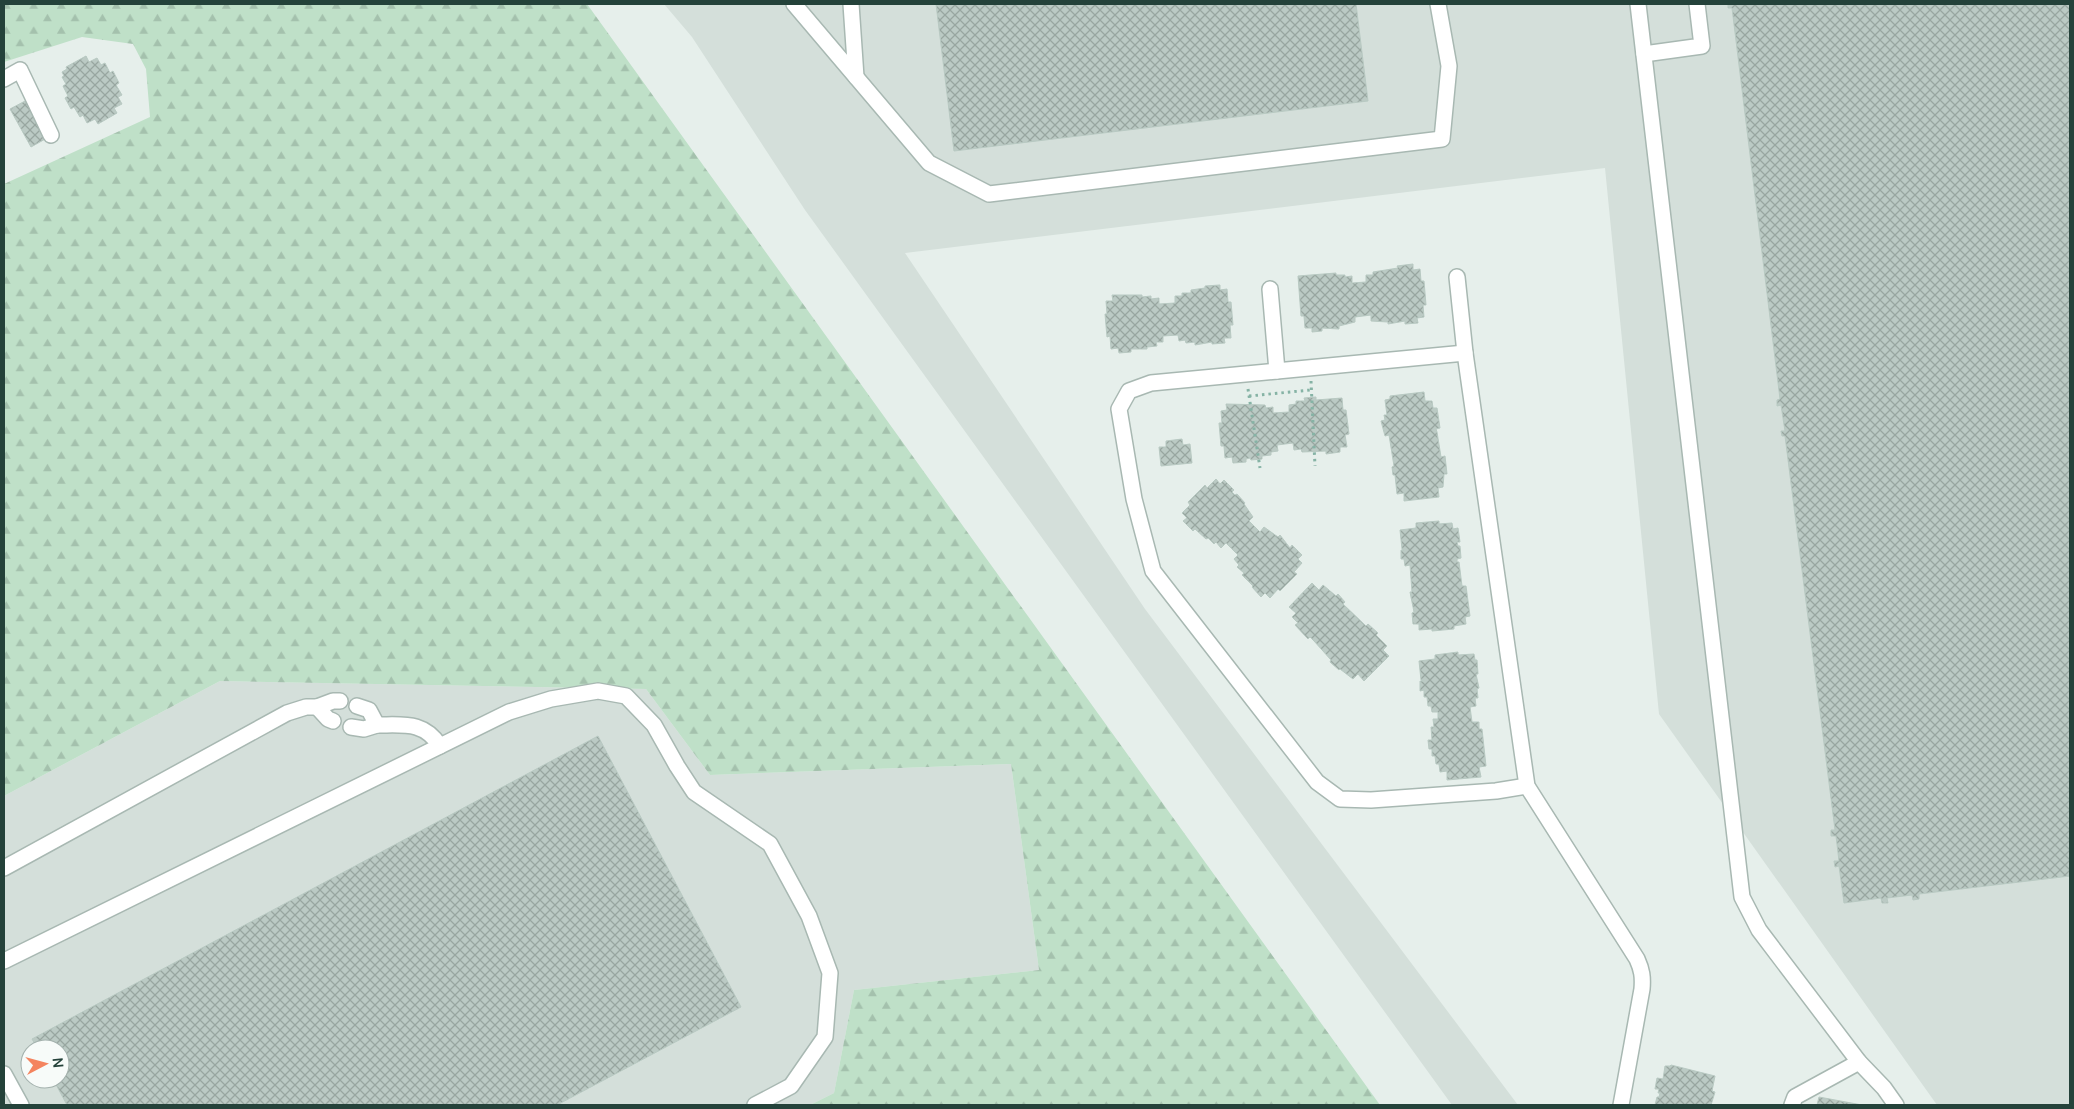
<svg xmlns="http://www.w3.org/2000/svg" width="2074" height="1109" font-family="Manrope,sans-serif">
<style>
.built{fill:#d4dfda;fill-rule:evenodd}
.forest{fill:url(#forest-firs)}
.building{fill:url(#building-cross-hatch);stroke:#b8c9c2}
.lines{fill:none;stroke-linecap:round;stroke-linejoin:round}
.minor-casing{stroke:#a8b8b2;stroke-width:18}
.path{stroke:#86b3a5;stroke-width:3;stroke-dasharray:2.5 4;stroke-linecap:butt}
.minor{stroke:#fff;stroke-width:15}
</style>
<defs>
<pattern id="forest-firs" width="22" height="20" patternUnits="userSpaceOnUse" patternTransform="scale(1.25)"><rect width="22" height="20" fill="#bfe0c8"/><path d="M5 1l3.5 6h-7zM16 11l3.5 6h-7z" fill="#a4c1ad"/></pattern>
<pattern id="building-cross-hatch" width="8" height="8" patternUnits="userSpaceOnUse" patternTransform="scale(1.25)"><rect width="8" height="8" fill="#bbcac4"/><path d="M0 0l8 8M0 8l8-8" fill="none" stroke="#98a6a0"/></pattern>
</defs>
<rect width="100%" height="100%" fill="#e6efeb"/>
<!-- built -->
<g class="built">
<path d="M664 4H2070V1105H1937L1659 714 1605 168 905 253 1145 609 1518 1105H1452L805 210 692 37Z"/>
<path d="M220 681 646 689 710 775 1011 764 1039 970 854 990 834 1093 810 1105H4V796ZM30 1049H60V1079H30Z"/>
</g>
<!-- forest -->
<path class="forest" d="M4 4H587L1380 1105H810L834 1093 854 990 1039 970 1011 764 710 775 646 689 220 681 4 796V184L150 117 146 69 133 44 82 37 4 62Z"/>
<!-- building -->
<g class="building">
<path d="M936 4H1356L1368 101 954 151Z"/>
<path d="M1728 4H2070V876L1919 894V899L1913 900 1912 895 1887 898 1888 903H1882L1881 898 1844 903 1839 866 1835 867 1834 861H1839L1836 836H1831V830H1835L1785 436H1782L1781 431H1785L1781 405 1777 406V400L1780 399 1732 8H1728Z"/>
<path d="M86 56 89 62 97 58 101 65 105 63 110 73 113 71 119 83 116 85 122 95 118 97 122 104 114 108 117 113 98 124 95 119 87 123 83 115 80 117 74 107 71 109 65 98 68 96 63 86 66 84 62 77 64 76 62 72 67 69 66 67Z"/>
<path d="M27 100 47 138 31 147 10 109Z"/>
<path d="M1413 264V270L1420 269 1421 281H1424L1426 305H1423L1424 317 1417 318 1418 323 1405 324V321L1388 324V322L1371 321V315L1355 317V322L1339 326V329L1322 328V331L1312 332V328H1305L1304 316H1301L1298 276 1336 273V275H1345V277L1352 276V283L1366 282V275H1373V272L1398 268 1397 266Z"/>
<path d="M1220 285V290L1227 289 1228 302H1231L1233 325H1230L1231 338H1224L1225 343 1212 344V342L1195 345V342L1186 343 1185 340 1179 341 1178 335 1163 336V342H1156L1157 346 1147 347V349H1131V352L1119 353 1118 348 1111 349 1110 336 1107 337 1105 314H1107L1106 301H1113L1112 295H1142V297L1151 296V299L1159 298V304L1175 303V296H1182V293H1191V290L1205 288V286Z"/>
<path d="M1424 392 1425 401H1432L1433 408H1437L1440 428 1436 429 1437 432 1441 457 1445 456 1447 474H1444L1443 487 1438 488 1439 497 1404 501V493L1397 494 1395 475H1393L1392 467 1394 466 1389 435 1385 436 1381 421 1385 420 1384 415H1387L1385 400 1390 399V396Z"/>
<path d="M1316 397V400L1342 398 1343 410H1346L1349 434 1345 435 1347 447H1340V452L1326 454V451L1302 452 1301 449 1294 450 1293 443 1277 445 1278 451 1271 452V455L1262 456V459L1251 460 1250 458 1246 459V462L1233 463 1232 457 1225 458 1224 446H1221L1219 423H1222L1221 411 1227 410 1226 404 1265 405 1266 408 1273 407V413L1289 412V405L1296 404V401H1305L1304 398Z"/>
<path d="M1182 439 1183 445 1190 444 1192 463 1161 466 1159 447H1166V441Z"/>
<path d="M1216 479 1220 484 1224 480 1234 490 1232 492 1235 495 1237 494 1245 503 1244 504 1253 517 1249 521 1260 532 1264 527 1278 537 1280 535 1290 548 1292 545 1302 555 1298 559 1302 563 1294 572 1297 574 1280 591 1278 589 1270 598 1265 593 1261 597 1252 587 1253 586 1242 575 1244 573 1237 567 1239 565 1234 559 1238 555 1226 543 1221 548 1216 542 1214 544 1208 538 1206 539 1195 529 1193 531 1183 521 1187 518 1182 513 1190 505 1188 502 1205 485 1207 488Z"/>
<path d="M1439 521V524L1452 523 1453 529 1458 528 1460 542H1457L1458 546H1460L1461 558 1457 559V562H1459L1462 586H1466L1470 616 1465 617 1466 624 1454 626V629L1432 631V629L1419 630V624H1413L1412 613 1414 612 1410 592H1412L1410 565 1405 566 1404 559H1401V550H1404L1402 549 1400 530 1416 528V523Z"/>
<path d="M1312 583 1319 590 1323 585 1336 596 1338 594 1345 602 1343 604 1366 626 1368 624 1378 633 1376 635 1387 646 1383 650 1389 656 1364 681 1358 674 1353 679 1340 669 1339 670 1330 662 1331 660 1314 641 1310 637 1308 639 1295 625 1298 623 1292 617 1296 613 1289 607Z"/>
<path d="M1458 652V655L1474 654 1475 660H1477L1478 674H1476L1479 688 1477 689 1478 698H1475L1476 706 1470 707 1472 722H1479V729H1482L1486 766 1479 767 1481 777 1447 780V771L1440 772 1439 764H1436L1435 756H1432V749H1429L1428 740H1432L1431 727H1434L1433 719H1438V712H1432L1431 706H1428L1427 697H1424V690L1420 691V681H1423L1421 680 1419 661 1435 659V655Z"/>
<path d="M598 736 741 1007 557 1105H67L53 1079H60V1049H38L32 1039Z"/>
<path d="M1671 1065 1715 1076 1712 1091 1715 1092 1711 1105H1655L1657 1097H1659L1660 1093H1658L1659 1089H1655L1657 1078 1663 1079 1665 1066H1670Z"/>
<path d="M1819 1097 1862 1105H1817Z"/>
</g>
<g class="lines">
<defs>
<g id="minor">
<path d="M794 4 929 163 989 194 1442 139 1449 66 1438 4"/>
<path d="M851 4 856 77"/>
<path d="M1638 4 1742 897 1759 930 1859 1062 1884 1088 1896 1105"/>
<path d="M1644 54 1702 46 1697 4"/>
<path d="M4 79 20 70 51 135"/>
<path d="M1457 277 1465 353 1527 786 1637 959C1642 970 1643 977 1642 989L1621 1105"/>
<path d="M1270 289 1277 371"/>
<path d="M1465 353 1151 383 1129 391 1119 409 1134 499 1153 571 1317 782 1340 799 1371 800 1496 791 1527 786"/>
<path d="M333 721 328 719 317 707 333 701H340"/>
<path d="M377 725C404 725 424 721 440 746"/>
<path d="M351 727 364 729 377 725 369 710 357 706"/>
<path d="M4 868 287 713 306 707H317"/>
<path d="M4 961 509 712 551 699 598 691 626 696 654 725 677 766 694 792 770 844 809 916 830 973 825 1037 791 1086 755 1105"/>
<path d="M4 1074 21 1105"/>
<path d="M1792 1105 1795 1097 1859 1062"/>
</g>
</defs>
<!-- minor casing -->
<use href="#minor" class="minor-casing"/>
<!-- path -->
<g class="path">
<path d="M1311 381 1315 466"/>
<path d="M1248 389 1260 468"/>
<path d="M1249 396 1311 390"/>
</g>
<!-- minor -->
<use href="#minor" class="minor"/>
</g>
<!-- border -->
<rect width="2074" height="1109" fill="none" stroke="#24423a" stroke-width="10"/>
<!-- north arrow -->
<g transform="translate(45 1064) rotate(84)"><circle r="24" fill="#f7fbf9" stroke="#a3b1ad"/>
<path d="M0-4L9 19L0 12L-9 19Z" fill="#f4845f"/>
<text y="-8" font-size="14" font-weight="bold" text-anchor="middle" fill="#24423a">N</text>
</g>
</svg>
